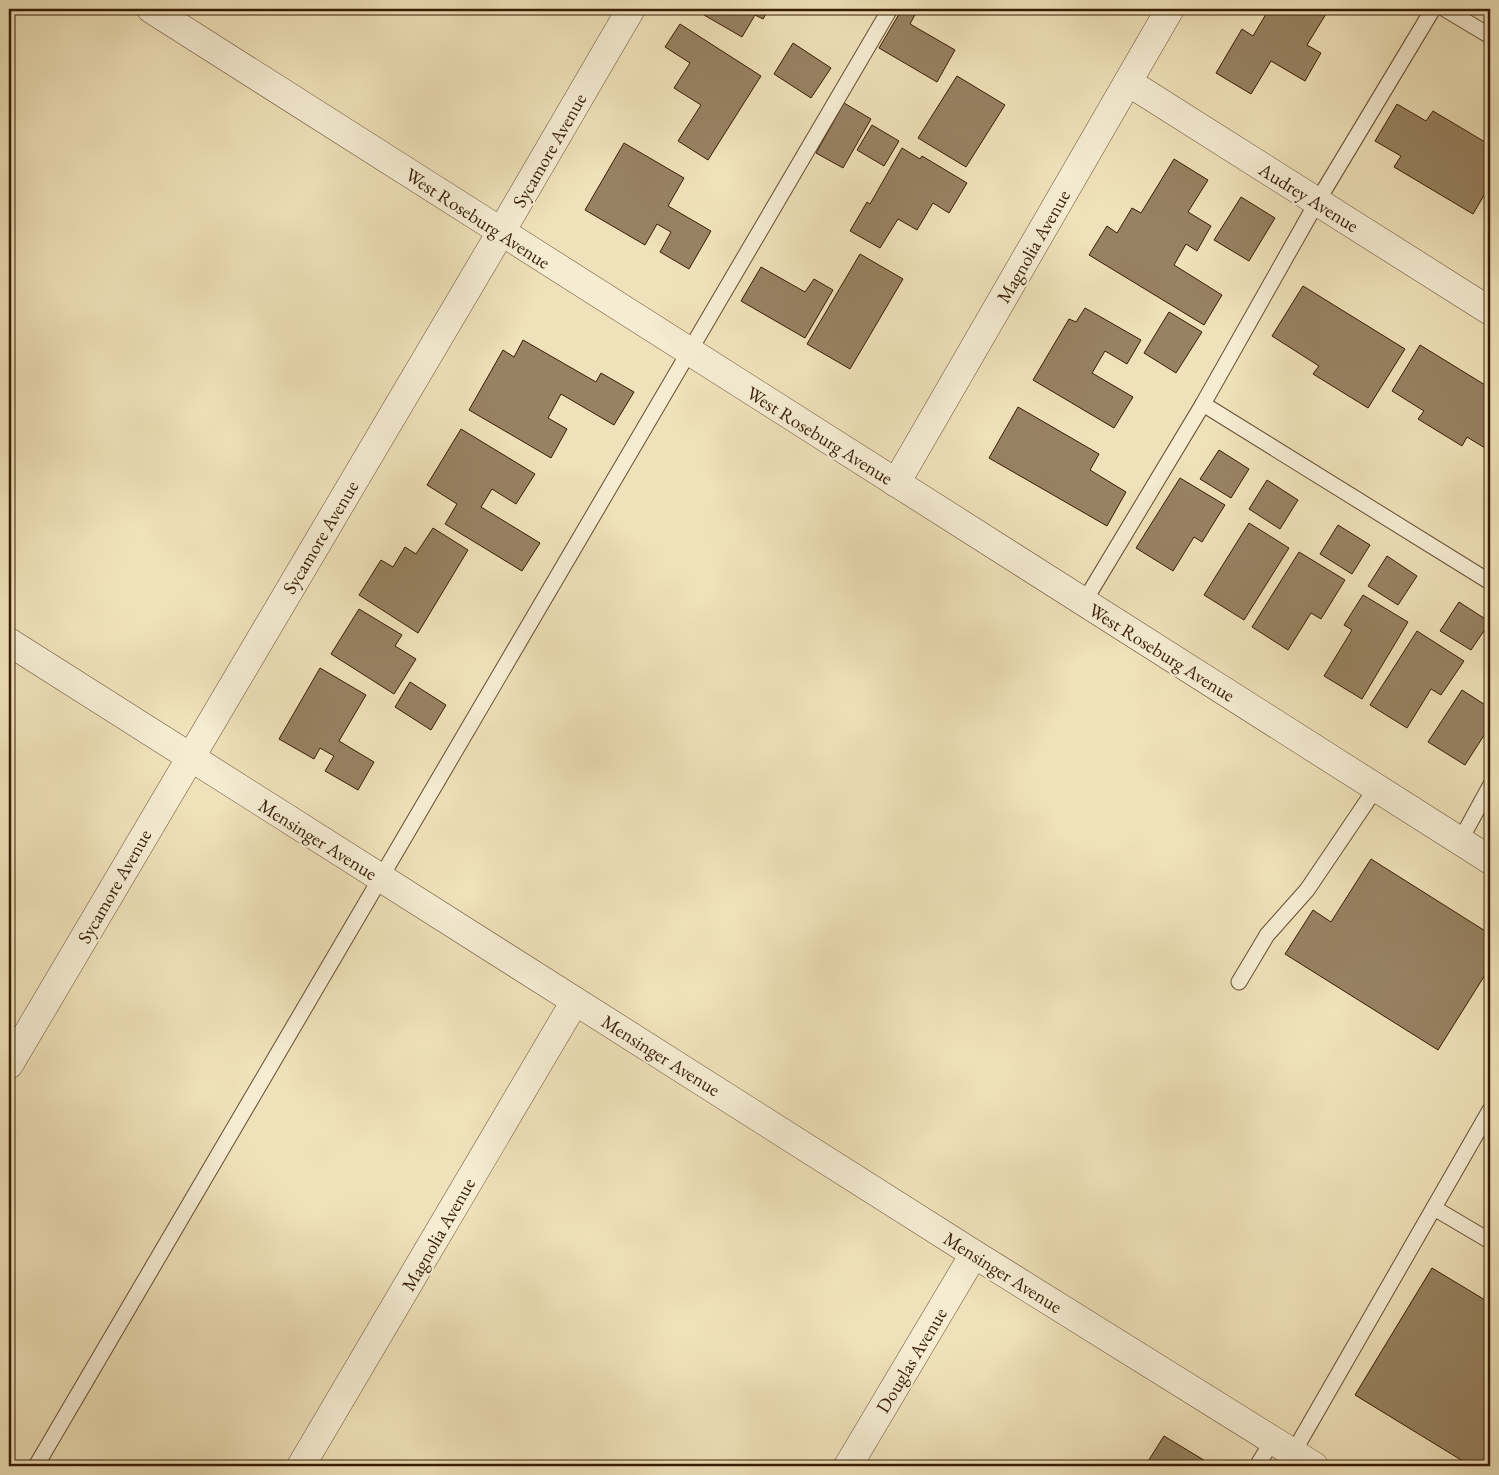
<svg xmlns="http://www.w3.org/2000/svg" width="1499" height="1475" font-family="'EB Garamond',serif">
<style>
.building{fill:#978262;stroke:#371c04}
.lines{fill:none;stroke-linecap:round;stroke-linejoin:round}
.service-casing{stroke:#654d31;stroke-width:17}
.minor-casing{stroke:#654d31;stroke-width:29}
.tertiary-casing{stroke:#654d31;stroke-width:29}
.service{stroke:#f5ecd2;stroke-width:15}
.minor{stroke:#f5ecd2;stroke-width:28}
.tertiary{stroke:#f5ecd2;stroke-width:28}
.labels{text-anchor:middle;stroke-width:4.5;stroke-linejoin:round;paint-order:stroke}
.street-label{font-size:19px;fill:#371c04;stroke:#f5ecd2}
</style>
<rect width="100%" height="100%" fill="#efe1b9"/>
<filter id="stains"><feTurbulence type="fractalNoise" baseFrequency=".004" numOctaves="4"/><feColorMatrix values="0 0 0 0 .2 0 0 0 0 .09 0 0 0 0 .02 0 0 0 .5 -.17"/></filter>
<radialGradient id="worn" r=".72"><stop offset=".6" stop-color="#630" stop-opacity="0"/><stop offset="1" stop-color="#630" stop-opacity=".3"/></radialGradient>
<!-- building -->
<g class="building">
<path d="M707 9H769L763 19 755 15 742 37 704 15Z"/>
<path d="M902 9H918L910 24 955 50 937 82 879 48Z"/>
<path d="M1269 9H1329L1307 45 1321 53 1305 81 1271 61 1251 94 1216 73 1242 29 1253 36Z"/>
<path d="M680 24 761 76 708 160 678 141 701 105 674 88 690 63 665 47Z"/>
<path d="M793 43 831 68 811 98 774 74Z"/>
<path d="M957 76 1005 105 966 167 918 138Z"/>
<path d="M844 103 871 119 843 168 816 153Z"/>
<path d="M1397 104 1426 121 1433 111 1490 145V185L1473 214 1394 167 1401 156 1375 141Z"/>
<path d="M872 125 899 141 884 166 857 150Z"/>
<path d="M624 143 684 178 668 206 711 231 689 269 660 252 671 232 657 224 645 245 585 210Z"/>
<path d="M902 148 920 159 922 156 967 183 949 213 933 203 917 230 898 219 880 248 850 231 867 202 870 204Z"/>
<path d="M1174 159 1208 180 1188 212 1211 226 1197 251 1186 244 1174 265 1222 295 1204 325 1089 255 1107 226 1117 233 1132 208 1141 213Z"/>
<path d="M1241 197 1275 218 1249 261 1214 240Z"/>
<path d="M860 254 903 279 850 369 807 344Z"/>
<path d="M761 267 805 292 814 279 833 290 805 338 741 301Z"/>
<path d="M1303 286 1405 349 1368 408 1313 374 1319 366 1272 336Z"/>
<path d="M1085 308 1141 340 1127 364 1105 351 1092 373 1133 397 1114 428 1033 380 1069 319 1076 322Z"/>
<path d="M1169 312 1202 332 1176 373 1144 353Z"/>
<path d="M523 340 596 382 601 373 634 392 614 425 561 394 548 418 567 429 551 458 469 410 503 350 514 357Z"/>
<path d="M1420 345 1490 388V451L1467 437 1462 446 1418 419 1424 411 1392 391Z"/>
<path d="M1018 407 1099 454 1090 470 1126 492 1107 526 989 458Z"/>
<path d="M461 429 535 474 516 504 492 489 481 507 540 543 522 571 445 524 457 504 427 485Z"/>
<path d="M1219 450 1249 469 1231 498 1200 479Z"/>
<path d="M1180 478 1225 505 1202 542 1194 537 1173 571 1136 548Z"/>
<path d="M1267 480 1298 500 1280 529 1249 509Z"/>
<path d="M1249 523 1289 548 1244 620 1204 595Z"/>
<path d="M1338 525 1370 545 1352 574 1320 554Z"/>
<path d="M433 528 468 550 418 633 359 595 381 560 393 567 405 547 416 554Z"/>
<path d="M1299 552 1345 580 1321 619 1311 613 1288 650 1252 627Z"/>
<path d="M1387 556 1417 576 1398 605 1368 586Z"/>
<path d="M1363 595 1408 622 1362 699 1324 676 1352 630 1344 625Z"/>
<path d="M1459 602 1490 622 1471 650 1440 631Z"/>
<path d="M359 609 402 635 395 646 416 659 394 694 331 654Z"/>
<path d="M1417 631 1464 661 1441 695 1431 689 1407 728 1370 705Z"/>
<path d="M1490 651V666L1484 662Z"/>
<path d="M320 668 366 695 339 741 374 762 358 790 325 771 334 756 320 748 314 759 279 739Z"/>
<path d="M410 682 446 705 431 730 395 707Z"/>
<path d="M1462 690 1490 708V726L1465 765 1428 742Z"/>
<path d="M1371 859 1490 934V967L1438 1050 1285 954 1313 910 1331 922Z"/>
<path d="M1432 1268 1490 1303V1466H1471L1355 1395Z"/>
<path d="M1164 1436 1207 1462 1205 1466H1145Z"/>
</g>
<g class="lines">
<defs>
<g id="service">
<path d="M1445 9 1490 36"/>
<path d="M1203 404 1490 582"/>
<path d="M1084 602 1203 404 1317 202 1433 9"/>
<path d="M1460 841 1490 786"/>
<path d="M1239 982 1267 935 1307 890 1376 788"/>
<path d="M1434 1208 1490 1241"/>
<path d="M1293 1453 1490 1110"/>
<path d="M36 1466 890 9"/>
<path d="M1257 1466 1273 1440"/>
</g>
<g id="minor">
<path d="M1128 82 1490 311"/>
<path d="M896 483 1170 9"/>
<path d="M9 642 974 1254 1314 1466"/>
<path d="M9 1065 501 232 631 9"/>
<path d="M301 1466 575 1001"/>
<path d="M848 1466 974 1254"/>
</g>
<path id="tertiary" d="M151 9 1490 860"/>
</defs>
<!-- service casing -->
<use href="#service" class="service-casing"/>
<!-- minor casing -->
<use href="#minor" class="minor-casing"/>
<!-- tertiary casing -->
<use href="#tertiary" class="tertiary-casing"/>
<!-- service -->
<use href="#service" class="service"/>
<!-- minor -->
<use href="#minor" class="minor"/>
<!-- tertiary -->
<use href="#tertiary" class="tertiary"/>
</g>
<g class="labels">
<!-- street labels -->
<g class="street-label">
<text transform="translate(549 150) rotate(-60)" y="7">Sycamore Avenue</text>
<text transform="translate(1309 197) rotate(32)" y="7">Audrey Avenue</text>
<text transform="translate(478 218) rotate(33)" y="7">West Roseburg Avenue</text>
<text transform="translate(1033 246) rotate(-60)" y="7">Magnolia Avenue</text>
<text transform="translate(820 435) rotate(32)" y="7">West Roseburg Avenue</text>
<text transform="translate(320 537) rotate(-59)" y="7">Sycamore Avenue</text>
<text transform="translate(1162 652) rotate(32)" y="7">West Roseburg Avenue</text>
<text transform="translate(318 839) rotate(32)" y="7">Mensinger Avenue</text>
<text transform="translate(114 886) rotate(-60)" y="7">Sycamore Avenue</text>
<text transform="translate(661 1055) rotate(32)" y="7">Mensinger Avenue</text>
<text transform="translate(438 1234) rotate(-60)" y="7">Magnolia Avenue</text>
<text transform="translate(1003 1272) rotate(32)" y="7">Mensinger Avenue</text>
<text transform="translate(911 1360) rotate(-59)" y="7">Douglas Avenue</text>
</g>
</g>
<!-- margin -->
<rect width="1499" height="1475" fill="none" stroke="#efe1b9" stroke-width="30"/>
<rect x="10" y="10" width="1479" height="1455" fill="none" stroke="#371c04" stroke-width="2.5"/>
<rect x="15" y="15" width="1469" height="1445" fill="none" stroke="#371c04"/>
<rect width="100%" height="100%" filter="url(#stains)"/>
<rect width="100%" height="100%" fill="url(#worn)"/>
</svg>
